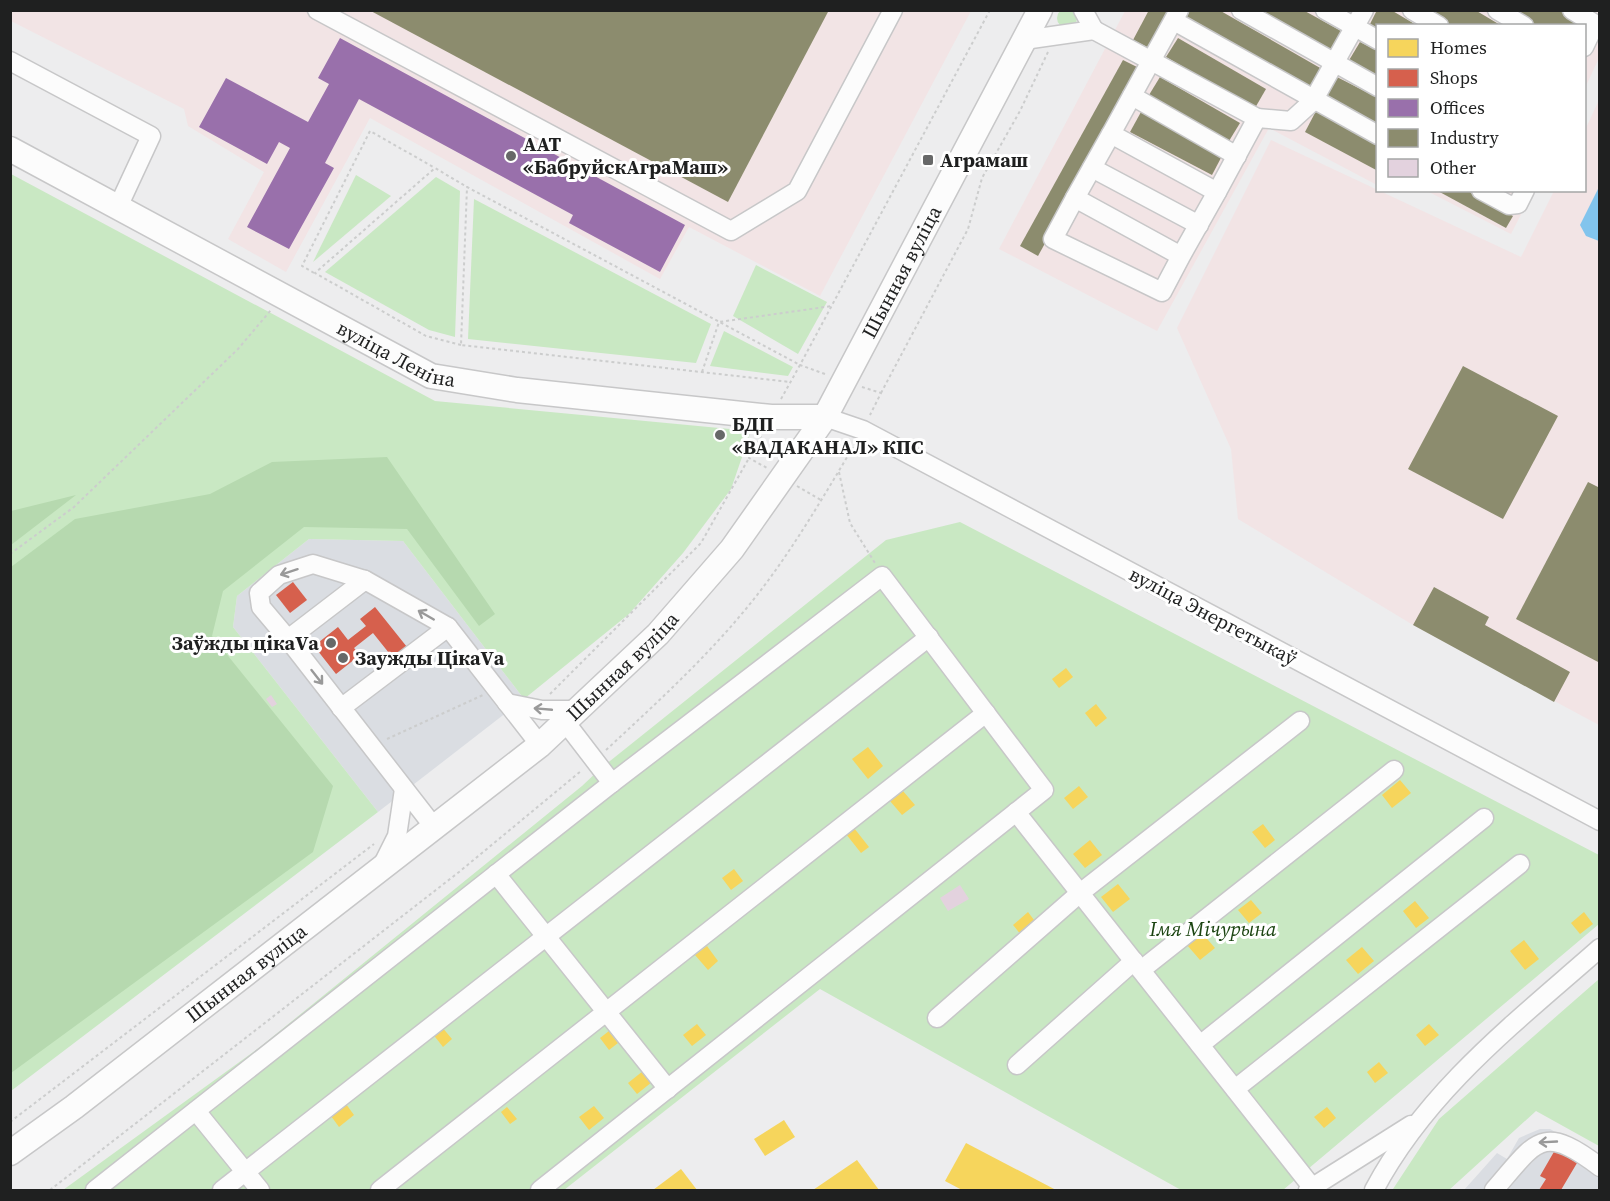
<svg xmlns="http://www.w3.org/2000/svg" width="1610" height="1201" font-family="'Source Serif 4',serif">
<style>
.built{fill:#dadde2}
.industrial{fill:#f2e4e5}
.green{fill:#c9e8c3}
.forest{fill:#b6d9af}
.water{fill:#82c4ed}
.homes{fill:#f6d55c}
.shops{fill:#d6604d}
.offices{fill:#9970ab}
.industry{fill:#8c8c6e}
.building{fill:#e3d2de}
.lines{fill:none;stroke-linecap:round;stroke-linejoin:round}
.minor-casing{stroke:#c7c7c8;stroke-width:21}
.major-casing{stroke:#c7c7c8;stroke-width:27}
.path{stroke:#cccdcd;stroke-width:2;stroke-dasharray:3 3;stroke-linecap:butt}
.minor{stroke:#fcfcfc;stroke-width:18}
.major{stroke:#fcfcfc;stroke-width:24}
.oneway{stroke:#999}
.poi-dot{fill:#676868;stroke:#fff;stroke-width:2}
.labels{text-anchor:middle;stroke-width:6;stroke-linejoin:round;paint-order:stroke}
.poi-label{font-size:20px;font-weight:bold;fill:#1f2020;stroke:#fff;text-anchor:start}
.street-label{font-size:20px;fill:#1f2020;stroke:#fff}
.park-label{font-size:20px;font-style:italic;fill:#1b4411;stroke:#fff}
</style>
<rect width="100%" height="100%" fill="#ededee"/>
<!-- built -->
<g class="built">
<path d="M309 539 403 541 524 699 378 812 233 627 237 596Z"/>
<path d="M1540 1129H1550L1599 1157V1190H1464L1497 1153 1507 1159 1519 1138Z"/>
</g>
<!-- industrial -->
<g class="industrial">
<path d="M10 11H971L820 296 689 227 660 279 370 118 286 272 228 239 264 172 188 126 184 109 11 21Z"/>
<path d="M1125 11H1599V58L1585 88 1584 26H1378L1377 185 1269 128 1157 331 999 249Z"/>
<path d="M1599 100V725L1413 625 1238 519 1231 449 1177 328 1271 140 1521 257 1554 191 1584 190 1585 130Z"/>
<path d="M1427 191H1533L1511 234Z"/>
</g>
<!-- green -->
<g class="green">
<circle cx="1067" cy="18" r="10"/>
<path d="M11 174 435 401 751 431 731 489 683 553 629 614 524 699 403 541 309 539 237 596 233 627 378 812 11 1091Z"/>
<path d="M356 175 391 196 313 262Z"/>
<path d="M436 177 460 191 455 337 429 330 325 272Z"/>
<path d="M474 199 711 324 696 363 468 339Z"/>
<path d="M756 265 827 302 798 354 733 316Z"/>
<path d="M724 331 793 367 788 376 710 366Z"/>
<path d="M960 522 1599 855V924L1283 1190H1181L820 989 564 1190H63L260 1047 582 786 600 769 886 540Z"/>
<path d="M1599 979V1146L1536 1111 1449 1190 1393 1189 1439 1119Z"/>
</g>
<!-- forest -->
<g class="forest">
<path d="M387 457 495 614 479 626 407 529 304 527 223 591 212 636 333 786 313 852 11 1073V567L75 519 210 494 272 462Z"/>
<path d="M76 495 11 545V511Z"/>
</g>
<!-- water -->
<path class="water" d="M1599 187 1600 241H1599L1586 236 1580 225Z"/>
<!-- homes -->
<g class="homes">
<path d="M1066 668 1073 677 1059 688 1052 679Z"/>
<path d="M1096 704 1107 718 1096 727 1085 713Z"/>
<path d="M868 747 883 766 868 779 852 759Z"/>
<path d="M1400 780 1411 793 1392 808 1382 795Z"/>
<path d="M1079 786 1088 797 1073 809 1064 798Z"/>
<path d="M903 791 915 805 902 815 890 801Z"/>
<path d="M1263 824 1275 840 1265 848 1252 832Z"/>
<path d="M854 828 869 847 861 853 846 834Z"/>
<path d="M1090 840 1102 855 1085 868 1073 854Z"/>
<path d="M734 869 743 881 731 890 722 878Z"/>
<path d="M1118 884 1130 899 1113 912 1101 897Z"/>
<path d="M1251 900 1262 913 1249 923 1238 910Z"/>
<path d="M1415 901 1429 918 1416 928 1403 911Z"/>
<path d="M1028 912 1037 924 1022 936 1013 925Z"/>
<path d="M1584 912 1593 924 1580 934 1571 923Z"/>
<path d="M1202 933 1215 948 1200 960 1187 945Z"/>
<path d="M1524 940 1539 959 1525 970 1510 951Z"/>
<path d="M707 946 718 961 708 970 695 955Z"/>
<path d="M1362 947 1374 961 1358 974 1346 960Z"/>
<path d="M697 1024 706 1035 692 1046 683 1035Z"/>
<path d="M1429 1024 1439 1035 1425 1046 1416 1035Z"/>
<path d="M441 1026 452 1039 443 1047 432 1033Z"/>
<path d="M609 1031 618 1043 609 1050 600 1038Z"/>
<path d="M1379 1062 1388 1073 1375 1083 1367 1072Z"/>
<path d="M643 1071 652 1082 637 1094 628 1083Z"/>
<path d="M346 1104 354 1115 339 1127 331 1116Z"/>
<path d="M594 1106 604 1118 589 1130 579 1117Z"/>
<path d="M507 1107 517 1119 510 1124 501 1112Z"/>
<path d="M1327 1107 1336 1118 1324 1128 1314 1117Z"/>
<path d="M784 1120 795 1137 765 1156 754 1139Z"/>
<path d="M966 1143 1056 1190H962L945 1181Z"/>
<path d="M857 1160 879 1190H813Z"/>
<path d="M681 1169 697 1190H653Z"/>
</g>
<!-- shops -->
<g class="shops">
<path d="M293 582 307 600 290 613 276 595Z"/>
<path d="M375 607 407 647 393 658 373 633 354 648 360 655 336 674 314 646 338 627 348 640 366 626 360 619Z"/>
<path d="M1555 1150 1577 1163 1561 1190H1539L1546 1179 1540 1176Z"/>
</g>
<!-- offices -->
<path class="offices" d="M340 38 685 225 660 272 569 223 573 215 359 99 325 163 334 168 289 249 247 227 290 148 279 142 267 164 199 127 226 78 308 122 329 84 318 78Z"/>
<!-- industry -->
<g class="industry">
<path d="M369 10H829L728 202Z"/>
<path d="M1149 10H1175L1153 50 1133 40Z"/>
<path d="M1190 10H1219L1322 69 1310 90 1185 19Z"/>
<path d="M1258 10H1303L1343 32 1333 51Z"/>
<path d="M1377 10H1391L1418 26H1378V31L1369 26Z"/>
<path d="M1425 10H1475L1502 26H1452Z"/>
<path d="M1511 10H1560L1590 28 1538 26Z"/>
<path d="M1178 38 1266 89 1255 108 1166 57Z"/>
<path d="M1360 42 1378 51V78L1348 62Z"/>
<path d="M1123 60 1141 69 1038 256 1020 246Z"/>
<path d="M1160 77 1240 123 1229 141 1149 95Z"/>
<path d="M1337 77 1378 98V124L1327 96Z"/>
<path d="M1316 111 1378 143V171L1305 132Z"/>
<path d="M1141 112 1223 154 1212 175 1130 132Z"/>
<path d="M1436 190H1466L1513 216 1506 228Z"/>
<path d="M1463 366 1558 416 1503 519 1408 469Z"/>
<circle cx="720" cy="435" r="5.5"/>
<path d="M1588 482 1600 488V663L1516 619Z"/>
<path d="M1434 587 1489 617 1485 625 1570 672 1554 702 1413 625Z"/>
</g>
<!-- building -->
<g class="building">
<path d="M271 695 277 704 272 707 266 699Z"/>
<path d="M960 885 969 899 948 911 940 898Z"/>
</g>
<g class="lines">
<defs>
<g id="minor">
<path d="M317 10 731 231 797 191 893 10"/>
<path d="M1179 10 1111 134 1217 192 1257 118 1291 121 1313 101 1364 10"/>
<path d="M1241 10 1378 87"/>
<path d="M1325 10 1378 40"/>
<path d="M1412 10 1439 26"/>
<path d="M1497 10 1524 26"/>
<path d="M1572 10 1595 24 1584 47"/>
<path d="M1174 21 1378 135"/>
<path d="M1094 30 1257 118"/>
<path d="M1024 40 1094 30 1083 10"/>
<path d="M10 61 151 136 118 207"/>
<path d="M1132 96 1237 156"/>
<path d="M1092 168 1199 225"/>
<path d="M1481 190 1509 205 1518 204 1525 190"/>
<path d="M1075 198 1111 134"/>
<path d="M1181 256 1162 292 1053 239 1075 198 1181 256 1217 192"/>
<path d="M825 417 863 430 1600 821"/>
<path d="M288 639 261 607 259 593 279 575 313 564 365 580"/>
<path d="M507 703 542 710H580"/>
<path d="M341 708 448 627"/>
<path d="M566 723 612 783"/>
<path d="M1016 812 1312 1187"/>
<path d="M434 827 288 639 365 580 448 627 540 745"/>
<path d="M383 864 397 836 404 789"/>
<path d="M496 874 668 1089"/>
<path d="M1141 970 1394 770"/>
<path d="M937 1018 1080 893 1300 721"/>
<path d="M1200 1045 1484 818"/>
<path d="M1017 1065 1134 961"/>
<path d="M1235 1089 1520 864"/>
<path d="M196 1111 260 1190"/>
<path d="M95 1190 612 783 882 576 1044 790 540 1190"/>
<path d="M222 1190 929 637"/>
<path d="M380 1190 986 713"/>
<path d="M1308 1190 1411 1125"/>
<path d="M1374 1190C1427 1090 1516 1022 1600 948"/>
<path d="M1494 1190C1536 1142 1541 1122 1600 1167"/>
</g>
<g id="major">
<path id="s1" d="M10 149 431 376 517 390 771 417H825"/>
<path id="s2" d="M10 1153 74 1107 540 745 658 634 732 549 825 417 1040 10"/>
</g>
</defs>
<!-- minor casing -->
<use href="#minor" class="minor-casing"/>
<!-- major casing -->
<use href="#major" class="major-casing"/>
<!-- path -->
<g class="path">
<path d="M314 273 302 266 370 131 435 168"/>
<path d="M461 345 426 336 315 273 435 168 467 187"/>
<path d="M702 372 719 322 832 306"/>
<path d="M825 374 800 365 990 10"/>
<path d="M862 387 881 393 870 415"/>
<path d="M881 393 968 229 982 178 1020 111 1048 52"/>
<path d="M781 399 800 365 467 187 461 345 790 382"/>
<path d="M761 436 749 458 767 468"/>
<path d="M839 472 850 523 875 563"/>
<path d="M797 486 821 500"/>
<path d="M10 554 74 507 238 349 271 310"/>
<path d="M550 694 701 543 749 458"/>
<path d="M387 739 483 695"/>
<path d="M606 750C662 698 718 647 764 586 798 541 826 492 855 444"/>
<path d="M10 1122 374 844"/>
<path d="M50 1190 459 872 581 771"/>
</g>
<!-- minor -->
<use href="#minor" class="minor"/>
<!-- major -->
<use href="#major" class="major"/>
</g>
<!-- one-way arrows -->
<defs><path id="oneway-shaft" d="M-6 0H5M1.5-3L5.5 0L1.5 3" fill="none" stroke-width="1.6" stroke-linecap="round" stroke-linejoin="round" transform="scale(1.5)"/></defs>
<g class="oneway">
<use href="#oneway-shaft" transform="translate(289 572) rotate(162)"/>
<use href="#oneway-shaft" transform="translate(426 615) rotate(-150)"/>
<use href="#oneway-shaft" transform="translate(317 677) rotate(52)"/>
<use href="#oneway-shaft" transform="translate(543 709) rotate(-175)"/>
<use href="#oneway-shaft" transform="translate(1548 1142) rotate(177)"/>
</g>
<!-- markers -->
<g class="poi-dot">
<circle cx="511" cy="156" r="6"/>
<rect x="922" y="154" width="12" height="12" rx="3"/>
<circle cx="720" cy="435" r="6"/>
<circle cx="331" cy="643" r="6"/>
<circle cx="343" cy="658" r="6"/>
</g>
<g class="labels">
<!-- poi labels -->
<g class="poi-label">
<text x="523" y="151">ААТ<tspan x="523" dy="23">«БабруйскАграМаш»</tspan></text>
<text x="940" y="167">Аграмаш</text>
<text x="732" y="431">БДП<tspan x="732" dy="23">«ВАДАКАНАЛ» КПС</tspan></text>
<text x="319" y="650" text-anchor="end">Заўжды цікаVа</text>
<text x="355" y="665">Заужды ЦікаVа</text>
</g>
<!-- street labels -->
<g class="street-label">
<text dy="7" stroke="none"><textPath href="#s2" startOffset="1269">Шынная вуліца</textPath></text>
<text dy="7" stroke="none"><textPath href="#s1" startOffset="438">вуліца Леніна</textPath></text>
<text transform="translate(1213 616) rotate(28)" y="7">вуліца Энергетыкаў</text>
<text dy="7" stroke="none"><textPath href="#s2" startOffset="783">Шынная вуліца</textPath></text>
<text dy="7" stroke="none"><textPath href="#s2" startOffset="297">Шынная вуліца</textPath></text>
</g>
<!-- park labels -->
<g class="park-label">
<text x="1213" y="936">Імя Мічурына</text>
</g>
</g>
<!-- border -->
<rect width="1610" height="1201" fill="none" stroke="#1f2020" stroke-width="24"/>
<!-- legend -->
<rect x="1376" y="24" width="210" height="168" fill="#ffffff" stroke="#a5a6a6" stroke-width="1.5"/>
<rect x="1388" y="39" width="30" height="18" fill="#f6d55c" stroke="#a5a6a6" stroke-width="1.5"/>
<text x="1430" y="54" font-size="18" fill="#1f2020">Homes</text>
<rect x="1388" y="69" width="30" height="18" fill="#d6604d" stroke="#a5a6a6" stroke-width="1.5"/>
<text x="1430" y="84" font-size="18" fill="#1f2020">Shops</text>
<rect x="1388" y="99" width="30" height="18" fill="#9970ab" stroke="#a5a6a6" stroke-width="1.5"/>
<text x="1430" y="114" font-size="18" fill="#1f2020">Offices</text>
<rect x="1388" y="129" width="30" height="18" fill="#8c8c6e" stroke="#a5a6a6" stroke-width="1.5"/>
<text x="1430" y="144" font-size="18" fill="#1f2020">Industry</text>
<rect x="1388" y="159" width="30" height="18" fill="#e3d2de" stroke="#a5a6a6" stroke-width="1.5"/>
<text x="1430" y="174" font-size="18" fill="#1f2020">Other</text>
</svg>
